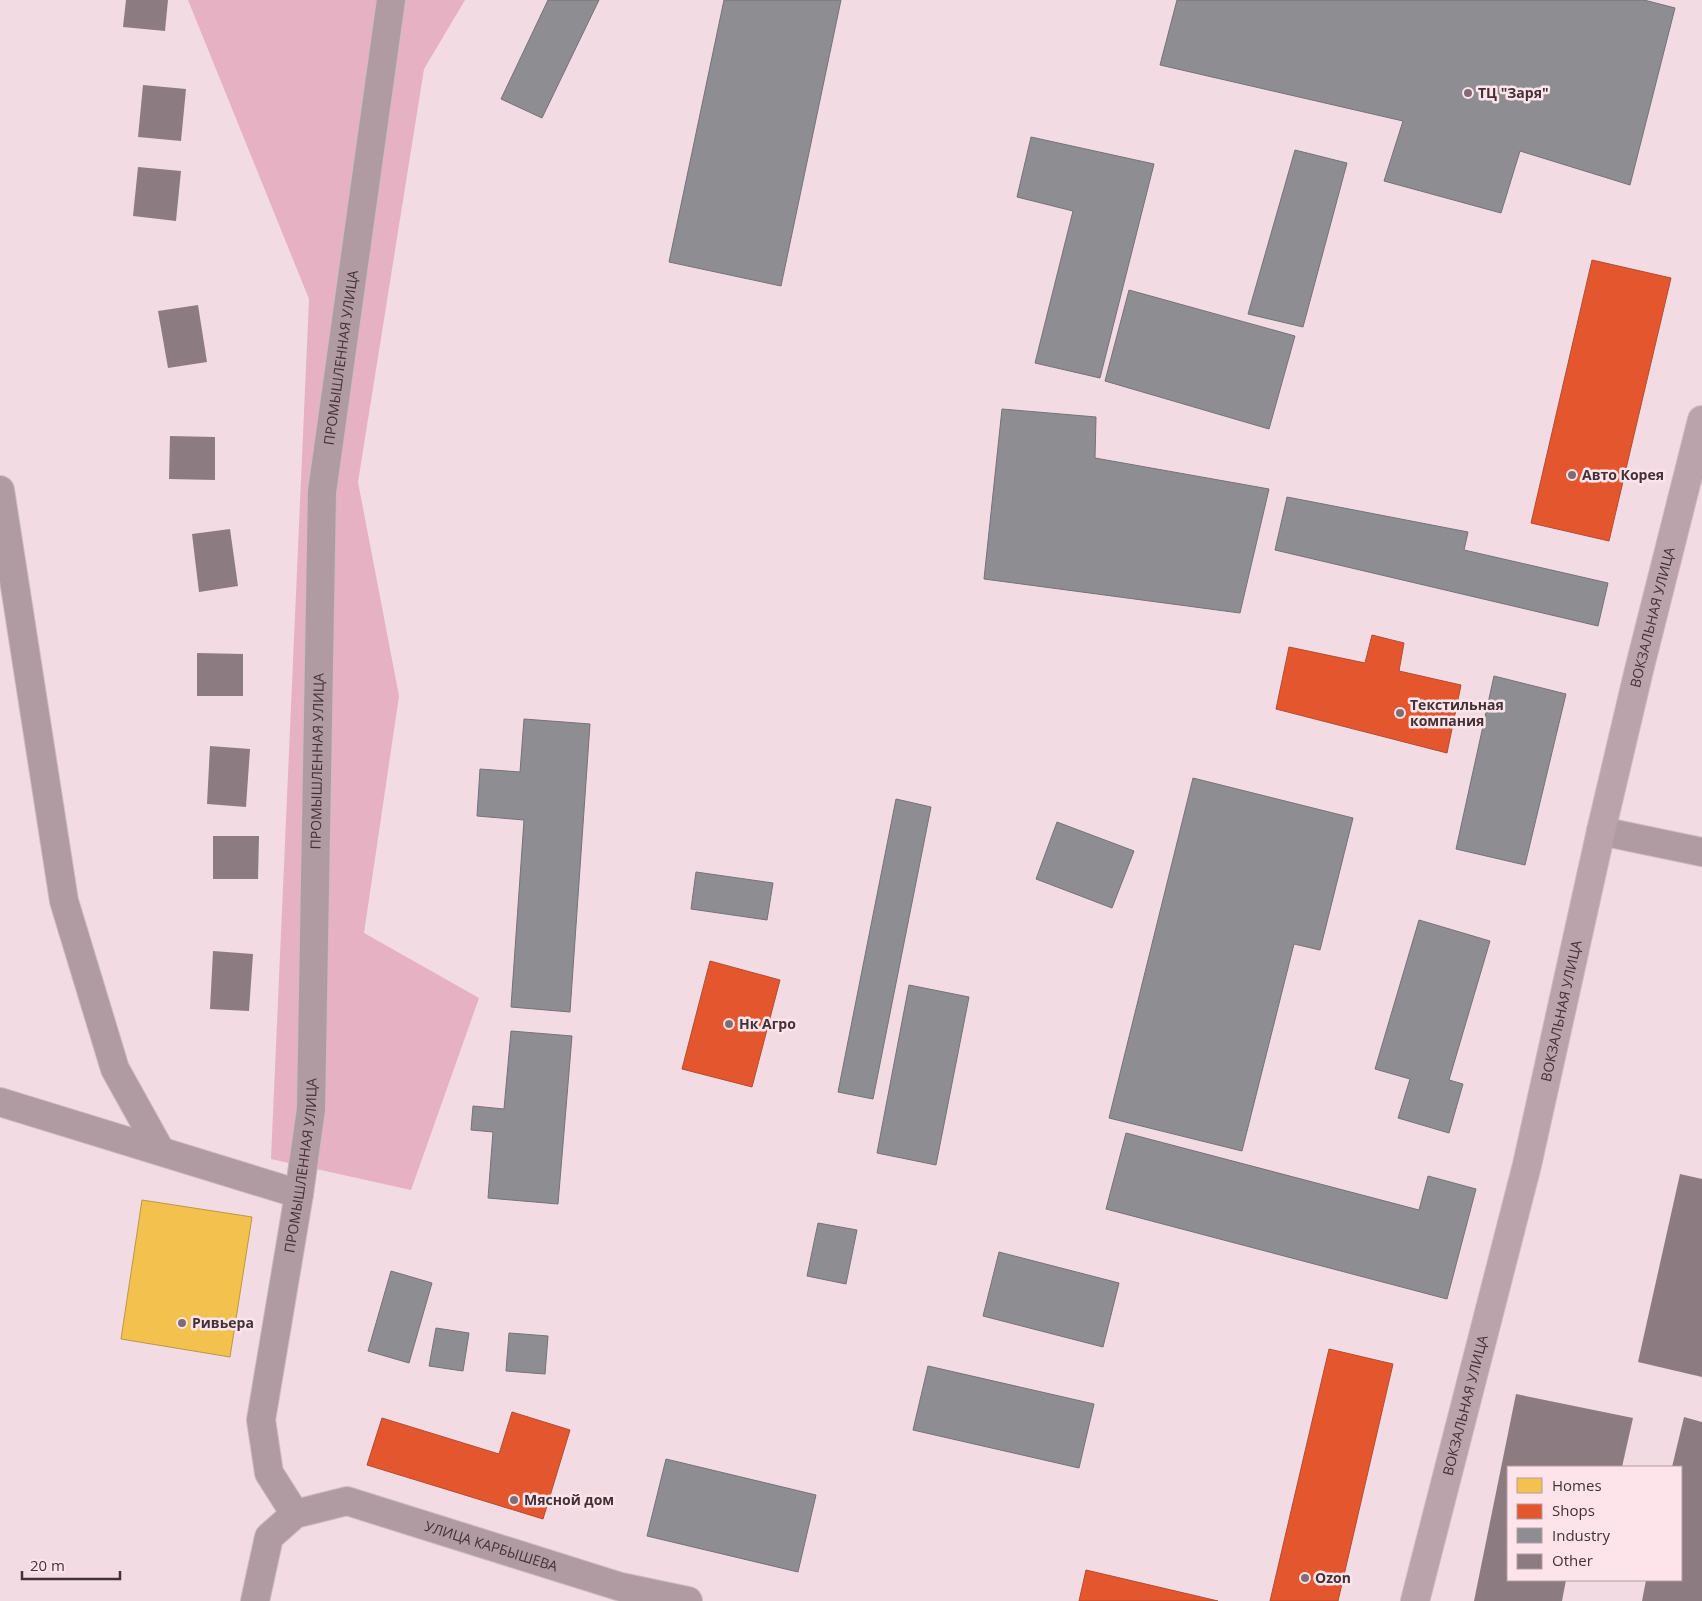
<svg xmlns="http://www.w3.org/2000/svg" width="1702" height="1601" font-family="'Open Sans',sans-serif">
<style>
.forest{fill:#e6b1c3}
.homes{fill:#f2c14e;stroke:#bd9647}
.shops{fill:#e4572e;stroke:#b34c31}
.industry{fill:#8d8d92;stroke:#767277}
.building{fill:#8c7c81}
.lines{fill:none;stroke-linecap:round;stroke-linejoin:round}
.minor-casing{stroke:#cdbbc1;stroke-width:30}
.secondary-casing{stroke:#cdbbc1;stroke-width:30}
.minor{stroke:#af9ba1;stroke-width:28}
.secondary{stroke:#baa3ab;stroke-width:28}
.poi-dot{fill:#806d73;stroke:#fde4eb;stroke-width:2}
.labels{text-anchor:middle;stroke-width:5;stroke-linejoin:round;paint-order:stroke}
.poi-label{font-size:14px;font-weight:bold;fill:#423237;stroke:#fde4eb;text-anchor:start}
.street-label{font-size:14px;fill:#423237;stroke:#fde4eb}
</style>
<rect width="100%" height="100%" fill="#f2dbe2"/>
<!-- forest -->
<path class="forest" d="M188 0H465L424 69 358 482 399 696 364 933 479 998 411 1190 271 1159 309 299Z"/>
<!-- homes -->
<path class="homes" d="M142 1200 252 1217 230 1357 121 1339Z"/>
<!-- shops -->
<g class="shops">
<path d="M1592 260 1671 278 1609 541 1531 523Z"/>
<path d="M1372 635 1404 643 1399 671 1461 685 1447 753 1276 709 1289 647 1365 663Z"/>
<path d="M710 961 780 980 752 1087 682 1069Z"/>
<path d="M1329 1349 1393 1364 1338 1601H1270Z"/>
<path d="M512 1412 570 1430 543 1519 367 1465 382 1418 499 1454Z"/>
<path d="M1086 1570 1218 1601H1079Z"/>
</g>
<!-- industry -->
<g class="industry">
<path d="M548 0H599L542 118 501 99Z"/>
<path d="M724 0H841L781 286 669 262Z"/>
<path d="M1177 0H1644L1675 8 1630 185 1520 151 1501 213 1384 181 1403 121 1160 65Z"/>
<path d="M1031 137 1154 164 1100 378 1035 363 1073 211 1017 197Z"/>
<path d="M1295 150 1347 163 1303 327 1248 314Z"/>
<path d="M1129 290 1295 336 1269 429 1105 381Z"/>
<path d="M1002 409 1096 417 1095 458 1269 489 1240 613 984 579Z"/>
<path d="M1287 497 1468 532 1464 550 1608 583 1598 626 1275 550Z"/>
<path d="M1494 676 1566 694 1525 865 1456 849Z"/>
<path d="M524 719 590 724 570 1012 511 1007 524 820 477 816 480 769 520 772Z"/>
<path d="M1193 778 1353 818 1320 950 1294 944 1242 1151 1109 1118Z"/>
<path d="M896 799 931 807 873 1099 838 1092Z"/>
<path d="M1057 822 1134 851 1112 908 1036 879Z"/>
<path d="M696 872 773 883 767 920 691 909Z"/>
<path d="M1419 920 1490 941 1449 1080 1463 1084 1449 1133 1398 1118 1410 1079 1375 1069Z"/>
<path d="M909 985 969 997 936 1165 877 1153Z"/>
<path d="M511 1031 572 1036 558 1204 488 1198 493 1132 471 1130 473 1106 504 1109Z"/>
<path d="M1126 1133 1419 1210 1428 1176 1476 1189 1447 1299 1106 1209Z"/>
<path d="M818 1223 857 1230 846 1284 807 1276Z"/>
<path d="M999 1252 1119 1283 1103 1347 983 1316Z"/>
<path d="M391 1271 432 1283 409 1363 368 1351Z"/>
<path d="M436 1328 469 1333 463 1371 429 1366Z"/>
<path d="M509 1333 548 1336 545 1374 506 1371Z"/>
<path d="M928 1366 1094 1404 1079 1468 913 1430Z"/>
<path d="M666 1459 816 1495 798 1572 647 1536Z"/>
</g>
<!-- building -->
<g class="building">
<path d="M126 0H168L165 31 123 27Z"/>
<path d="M143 85 186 89 181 141 138 137Z"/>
<path d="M138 167 181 171 176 221 133 216Z"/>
<path d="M198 305 207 362 168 368 158 311Z"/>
<path d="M170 436 215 437V480L169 479Z"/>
<path d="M230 529 238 586 199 592 192 534Z"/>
<path d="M197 653 243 654V696H197Z"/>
<path d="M210 746 250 749 246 807 207 804Z"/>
<path d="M213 836H259L258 879H213Z"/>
<path d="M213 951 253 954 249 1011 210 1009Z"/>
<path d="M1680 1174 1702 1179V1377L1638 1362Z"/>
<path d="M1516 1394 1633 1418 1622 1467H1508V1580H1566L1562 1601H1474Z"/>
<path d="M1684 1417 1702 1422V1601H1642L1646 1580H1681V1467H1672Z"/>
</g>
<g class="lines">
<defs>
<g id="minor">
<path d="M0 490 64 901 115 1069 160 1150"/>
<path d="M1601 831 1702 852"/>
<path d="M0 1102 299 1194"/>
<path id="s1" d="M295 1514 269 1473 261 1420 299 1194 311 1109 322 492 391 0"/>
<path id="s2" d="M255 1601 269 1537 295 1514 347 1501 621 1587 688 1601"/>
</g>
<g id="secondary">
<path id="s3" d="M1415 1601 1527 1165 1601 831 1639 670 1702 420"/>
</g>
</defs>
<!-- minor casing -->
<use href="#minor" class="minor-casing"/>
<!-- secondary casing -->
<use href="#secondary" class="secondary-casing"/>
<!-- minor -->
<use href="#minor" class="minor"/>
<!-- secondary -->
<use href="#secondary" class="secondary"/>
</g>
<!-- markers -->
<g class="poi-dot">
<circle cx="1468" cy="93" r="5"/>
<circle cx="1572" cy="475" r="5"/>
<circle cx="1400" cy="713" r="5"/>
<circle cx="729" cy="1024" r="5"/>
<circle cx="182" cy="1323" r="5"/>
<circle cx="514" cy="1500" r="5"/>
<circle cx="1305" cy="1578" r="5"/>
</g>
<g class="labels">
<!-- poi labels -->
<g class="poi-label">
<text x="1478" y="98">ТЦ "Заря"</text>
<text x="1582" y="480">Авто Корея</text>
<text x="1410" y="710">Текстильная<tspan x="1410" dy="16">компания</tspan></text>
<text x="739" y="1029">Нк Агро</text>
<text x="192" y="1328">Ривьера</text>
<text x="524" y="1505">Мясной дом</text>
<text x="1315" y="1583">Ozon</text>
</g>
<!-- street labels -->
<g class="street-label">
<text dy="5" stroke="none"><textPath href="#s1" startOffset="1170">ПРОМЫШЛЕННАЯ УЛИЦА</textPath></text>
<text dy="5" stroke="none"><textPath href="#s3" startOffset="1012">ВОКЗАЛЬНАЯ УЛИЦА</textPath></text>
<text dy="5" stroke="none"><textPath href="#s1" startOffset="765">ПРОМЫШЛЕННАЯ УЛИЦА</textPath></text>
<text dy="5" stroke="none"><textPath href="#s3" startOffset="608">ВОКЗАЛЬНАЯ УЛИЦА</textPath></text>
<text dy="5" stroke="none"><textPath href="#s1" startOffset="360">ПРОМЫШЛЕННАЯ УЛИЦА</textPath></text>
<text dy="5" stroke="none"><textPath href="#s3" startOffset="202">ВОКЗАЛЬНАЯ УЛИЦА</textPath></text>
<text dy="5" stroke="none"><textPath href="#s2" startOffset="305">УЛИЦА КАРБЫШЕВА</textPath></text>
</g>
</g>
<!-- legend -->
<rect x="1507" y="1466" width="175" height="115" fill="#fde4eb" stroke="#b29da3"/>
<rect x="1517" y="1478" width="25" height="15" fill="#f2c14e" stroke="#b29da3"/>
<text x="1552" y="1491" font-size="15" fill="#423237">Homes</text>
<rect x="1517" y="1504" width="25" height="15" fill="#e4572e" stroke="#b29da3"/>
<text x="1552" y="1516" font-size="15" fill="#423237">Shops</text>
<rect x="1517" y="1528" width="25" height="15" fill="#8d8d92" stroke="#b29da3"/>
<text x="1552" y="1541" font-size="15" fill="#423237">Industry</text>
<rect x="1517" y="1554" width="25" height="15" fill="#8c7c81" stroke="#b29da3"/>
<text x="1552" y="1566" font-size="15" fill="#423237">Other</text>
<!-- scale -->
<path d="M22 1571v8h98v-8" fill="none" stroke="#423237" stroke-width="2.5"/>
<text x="30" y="1571" font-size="15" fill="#423237" stroke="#fde4eb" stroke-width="4" paint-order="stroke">20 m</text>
</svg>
